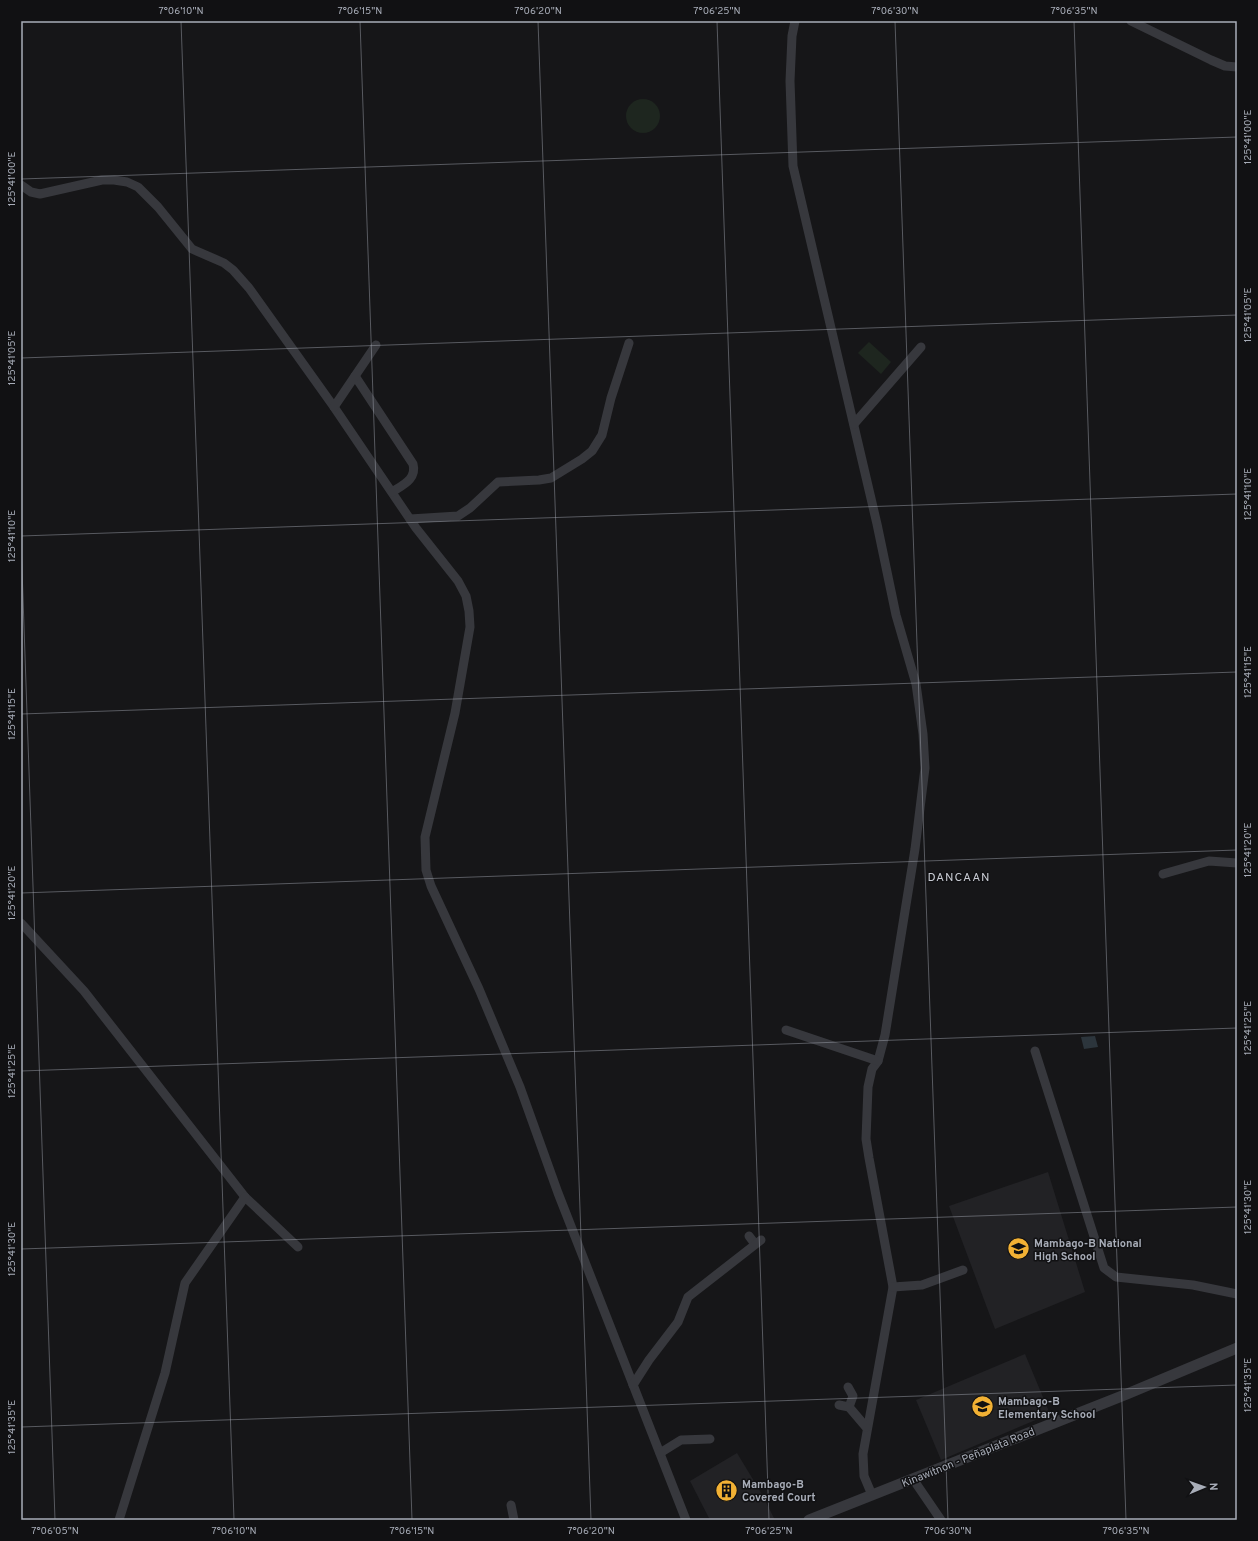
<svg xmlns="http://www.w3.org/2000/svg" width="1258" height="1541" font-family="Overpass,sans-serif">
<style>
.built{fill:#222225}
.green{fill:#1e261f}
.water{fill:#2c353c}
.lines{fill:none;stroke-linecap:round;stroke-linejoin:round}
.minor{stroke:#37383d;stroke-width:9}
.tertiary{stroke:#37383d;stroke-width:11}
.ticks{fill:none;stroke:#a8adb8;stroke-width:1;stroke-opacity:0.45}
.labels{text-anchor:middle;stroke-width:3;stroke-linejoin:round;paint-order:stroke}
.poi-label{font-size:11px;font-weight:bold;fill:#a8adb8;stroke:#111113;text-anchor:start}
.street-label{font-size:11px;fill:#a8adb8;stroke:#111113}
.neighbourhood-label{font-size:12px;letter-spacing:1px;fill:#c9ccd4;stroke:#111113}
.neatline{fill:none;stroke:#a8adb8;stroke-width:1.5}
.ticks-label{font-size:10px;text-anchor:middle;fill:#a8adb8}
</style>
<rect width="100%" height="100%" fill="#161618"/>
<!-- built -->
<g class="built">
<path d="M1048 1172 1085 1292 995 1329 949 1206Z"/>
<path d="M1025 1354 1050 1414 941 1460 916 1400Z"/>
<path d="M737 1453 760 1491 775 1520H710L690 1481Z"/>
</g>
<!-- green -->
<g class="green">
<circle cx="643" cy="116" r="17"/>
<path d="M869 342 891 362 881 374 858 353Z"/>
</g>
<!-- water -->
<path class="water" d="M1095 1036 1098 1047 1084 1049 1081 1037Z"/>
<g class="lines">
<!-- minor -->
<g class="minor">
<path d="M795 21 792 36 790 81 793 166 877 524 896 615 916 684 923 734 925 768 915 849 885 1035 878 1061 872 1069 868 1087 866 1139 869 1158 893 1287 863 1454 864 1476 872 1495"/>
<path d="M1131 21 1211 60 1225 66 1237 67"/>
<path d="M21 185 31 192 40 194 102 180H114L127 182 138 187 158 207 192 249 224 263 233 270 249 288 334 407 416 528 458 581 466 596 469 611 470 627 455 713 425 837 426 870 431 886 479 989 520 1087 558 1193 686 1520"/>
<path d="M355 376 413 464C417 479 403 485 392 492"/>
<path d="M334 407 376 345"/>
<path d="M854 424 921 347"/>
<path d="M410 519 458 516 470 508 498 482 539 480 551 478 582 459 592 451 602 435 611 398 629 343"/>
<path d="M1163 874 1209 861 1237 863"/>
<path d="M21 923 84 991 245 1197 298 1247"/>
<path d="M786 1030 878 1061"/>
<path d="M1035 1051 1104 1268 1116 1277 1193 1285 1237 1294"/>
<path d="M749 1236 755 1244"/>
<path d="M893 1287 922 1285 963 1270"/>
<path d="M633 1385 649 1360 678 1322 688 1297 761 1240"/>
<path d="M848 1387 853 1396 849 1407"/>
<path d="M839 1405 849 1407 866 1427"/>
<path d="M660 1453 681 1440 710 1439"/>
<path d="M913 1479 941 1520"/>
<path d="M511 1505 514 1520"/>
<path d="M119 1520 165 1373 185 1283 245 1197"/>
</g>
<!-- tertiary -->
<path class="tertiary" d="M809 1520 1127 1394 1237 1348"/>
</g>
<!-- ticks -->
<path class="ticks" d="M181 21 234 1520M360 21 412 1520M538 21 591 1520M717 21 769 1520M895 21 948 1520M1074 21 1126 1520M21 179 1237 137M21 358 1237 315M21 536 1237 494M21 540 55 1520M21 714 1237 672M21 893 1237 850M21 1071 1237 1028M21 1249 1237 1207M21 1427 1237 1385"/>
<!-- icons -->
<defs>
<symbol id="school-disc" viewBox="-11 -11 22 22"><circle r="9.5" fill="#f2b134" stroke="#111113"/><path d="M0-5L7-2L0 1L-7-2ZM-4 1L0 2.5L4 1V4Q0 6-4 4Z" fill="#111"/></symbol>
<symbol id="building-disc" viewBox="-11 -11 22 22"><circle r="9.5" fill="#f2b134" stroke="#111113"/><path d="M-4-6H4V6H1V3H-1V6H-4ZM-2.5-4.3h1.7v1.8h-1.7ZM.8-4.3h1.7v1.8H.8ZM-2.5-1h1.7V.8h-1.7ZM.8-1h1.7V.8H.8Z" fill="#111"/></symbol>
</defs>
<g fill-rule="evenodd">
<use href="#school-disc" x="1006" y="1236" width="25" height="25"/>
<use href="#school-disc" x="970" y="1394" width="25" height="25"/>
<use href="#building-disc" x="714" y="1478" width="25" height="25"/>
</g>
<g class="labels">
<!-- poi labels -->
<g class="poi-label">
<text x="1034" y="1247">Mambago-B National<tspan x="1034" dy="13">High School</tspan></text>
<text x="998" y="1405">Mambago-B<tspan x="998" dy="13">Elementary School</tspan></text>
<text x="742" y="1488">Mambago-B<tspan x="742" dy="13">Covered Court</tspan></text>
</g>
<!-- street labels -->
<g class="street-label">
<text transform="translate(968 1457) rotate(-22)" y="4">Kinawitnon - Peñaplata Road</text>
</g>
<!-- neighbourhood labels -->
<g class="neighbourhood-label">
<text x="959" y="881">DANCAAN</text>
</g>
</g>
<!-- border -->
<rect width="1258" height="1541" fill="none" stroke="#111113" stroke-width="44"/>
<!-- north arrow -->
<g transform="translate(1204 1487) rotate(88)" stroke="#111113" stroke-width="3" paint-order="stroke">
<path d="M0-3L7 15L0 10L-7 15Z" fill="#a8adb8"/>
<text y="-6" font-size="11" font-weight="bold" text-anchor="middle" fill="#a8adb8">N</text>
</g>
<rect x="22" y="22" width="1214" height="1497" class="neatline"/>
<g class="ticks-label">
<text x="181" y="14">7°06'10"N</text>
<text x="360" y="14">7°06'15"N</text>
<text x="538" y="14">7°06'20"N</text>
<text x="717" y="14">7°06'25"N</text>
<text x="895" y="14">7°06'30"N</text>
<text x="1074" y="14">7°06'35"N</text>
<text transform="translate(1247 137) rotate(-90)" y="4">125°41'00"E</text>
<text transform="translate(11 179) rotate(-90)" y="4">125°41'00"E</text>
<text transform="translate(1247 315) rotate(-90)" y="4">125°41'05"E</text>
<text transform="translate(11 358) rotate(-90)" y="4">125°41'05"E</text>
<text transform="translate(1247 494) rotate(-90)" y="4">125°41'10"E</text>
<text transform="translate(11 536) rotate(-90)" y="4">125°41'10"E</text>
<text transform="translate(1247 672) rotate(-90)" y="4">125°41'15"E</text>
<text transform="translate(11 714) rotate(-90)" y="4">125°41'15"E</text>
<text transform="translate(1247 850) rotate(-90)" y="4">125°41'20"E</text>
<text transform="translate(11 893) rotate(-90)" y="4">125°41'20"E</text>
<text transform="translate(1247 1028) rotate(-90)" y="4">125°41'25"E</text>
<text transform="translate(11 1071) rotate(-90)" y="4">125°41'25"E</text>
<text transform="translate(1247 1207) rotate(-90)" y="4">125°41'30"E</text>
<text transform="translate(11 1249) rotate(-90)" y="4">125°41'30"E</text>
<text transform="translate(1247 1385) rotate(-90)" y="4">125°41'35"E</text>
<text transform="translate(11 1427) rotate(-90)" y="4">125°41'35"E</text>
<text x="55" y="1534">7°06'05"N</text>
<text x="234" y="1534">7°06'10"N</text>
<text x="412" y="1534">7°06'15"N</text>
<text x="591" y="1534">7°06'20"N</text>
<text x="769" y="1534">7°06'25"N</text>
<text x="948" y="1534">7°06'30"N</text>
<text x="1126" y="1534">7°06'35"N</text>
</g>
</svg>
